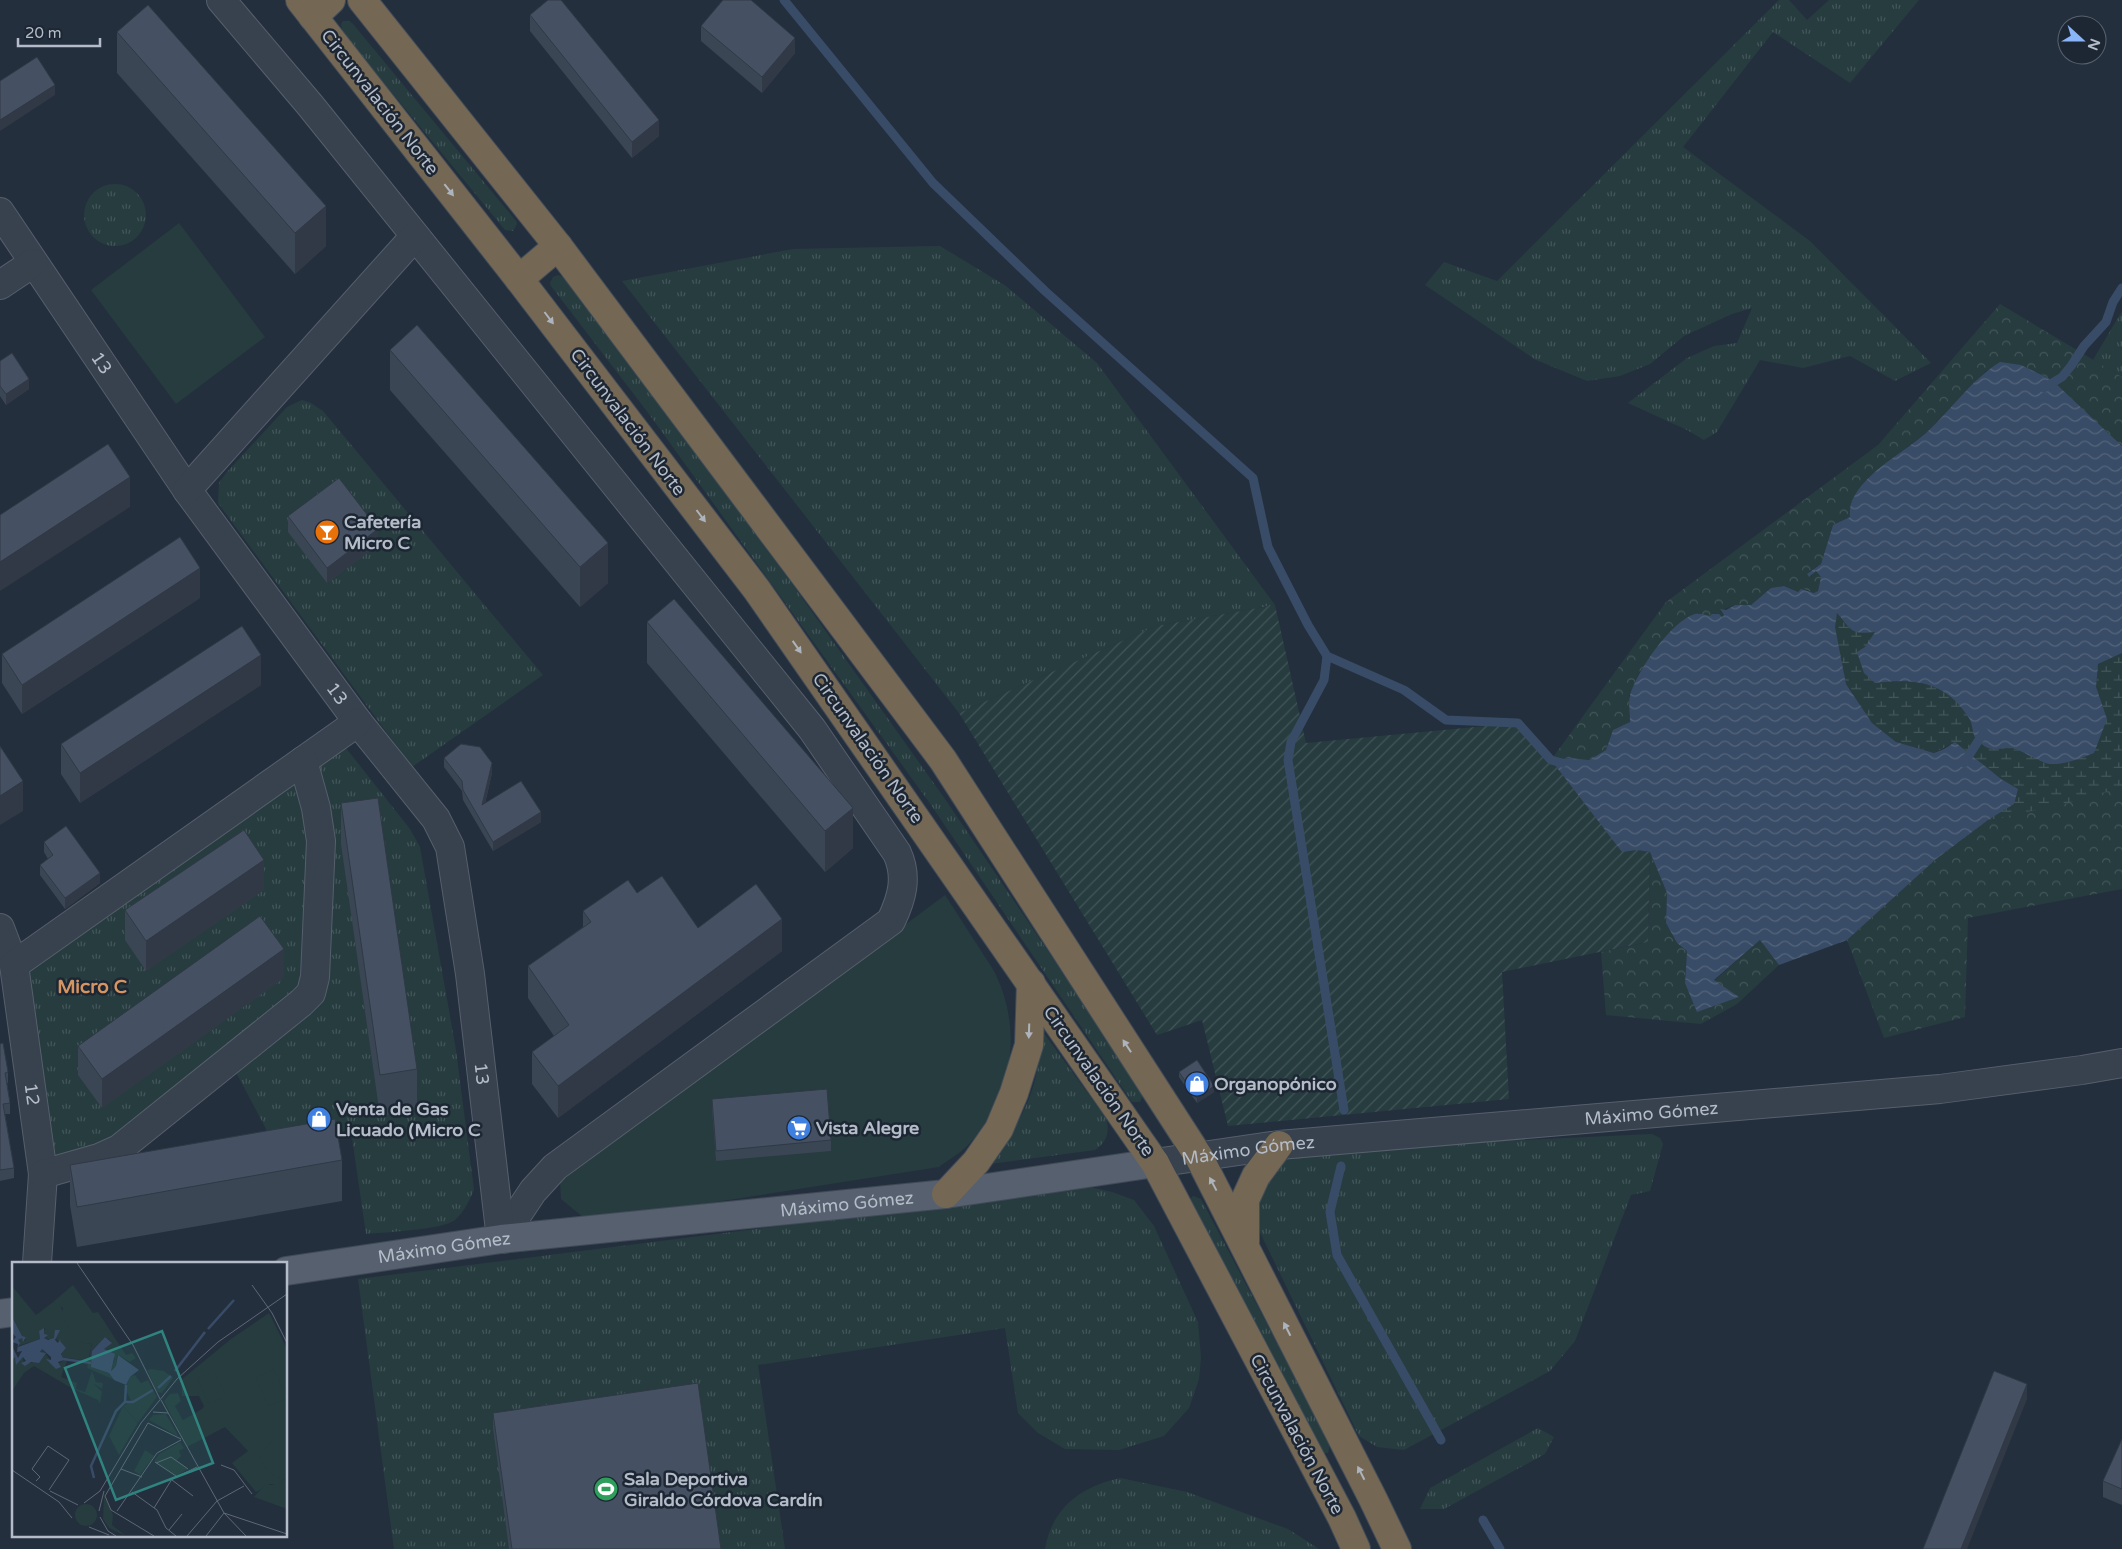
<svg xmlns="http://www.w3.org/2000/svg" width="2122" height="1549" font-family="'Varela Round',sans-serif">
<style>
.grass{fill:url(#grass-tufts)}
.forest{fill:url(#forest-crowns)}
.wetland{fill:url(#wetland-marsh)}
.park{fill:#263c3f}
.garden{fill:url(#garden-furrows)}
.water{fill:url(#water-waves)}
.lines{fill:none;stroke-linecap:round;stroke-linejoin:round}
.stream{stroke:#394c67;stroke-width:9}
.minor-casing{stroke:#565f6c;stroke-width:30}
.major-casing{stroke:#414a57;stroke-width:30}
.highway-casing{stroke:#434c59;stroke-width:30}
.minor{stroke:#38414e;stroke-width:28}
.major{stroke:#56606e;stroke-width:28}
.highway{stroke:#746855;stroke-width:28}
.wall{fill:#3b4654}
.shaded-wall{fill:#303945}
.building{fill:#455162;stroke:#303945}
.oneway{fill:#aeb4bd}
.labels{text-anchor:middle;stroke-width:5;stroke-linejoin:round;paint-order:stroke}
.street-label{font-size:18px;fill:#b4bcc9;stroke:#1d2633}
.poi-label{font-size:18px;font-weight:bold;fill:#b4bcc9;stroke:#1d2633;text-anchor:start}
.neighbourhood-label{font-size:19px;font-weight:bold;fill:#d59563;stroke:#1d2633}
.inset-river{fill:none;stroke:#394c67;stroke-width:2.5}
.inset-road{fill:none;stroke:#5e6776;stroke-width:1}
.view{fill:#308480;fill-opacity:0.15;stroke:#308480;stroke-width:2.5}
.inset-edge{fill:none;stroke:#b4bcc9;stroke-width:2.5}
</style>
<defs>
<pattern id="grass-tufts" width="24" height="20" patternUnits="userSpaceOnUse" patternTransform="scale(1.25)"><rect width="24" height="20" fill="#263c3f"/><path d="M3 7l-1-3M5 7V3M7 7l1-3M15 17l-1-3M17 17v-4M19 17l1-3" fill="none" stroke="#435659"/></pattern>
<pattern id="forest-crowns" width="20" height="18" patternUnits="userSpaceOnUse" patternTransform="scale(1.25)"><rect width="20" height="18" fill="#263c3f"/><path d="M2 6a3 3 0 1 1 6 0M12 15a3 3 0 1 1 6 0" fill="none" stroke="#435659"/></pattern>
<pattern id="wetland-marsh" width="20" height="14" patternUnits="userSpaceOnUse" patternTransform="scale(1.25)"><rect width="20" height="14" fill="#263c3f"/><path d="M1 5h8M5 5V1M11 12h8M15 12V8" fill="none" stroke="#435659"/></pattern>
<pattern id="garden-furrows" width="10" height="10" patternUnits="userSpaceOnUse" patternTransform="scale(1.25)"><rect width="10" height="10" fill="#263c3f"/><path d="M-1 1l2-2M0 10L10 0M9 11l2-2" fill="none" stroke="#435659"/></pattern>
<pattern id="water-waves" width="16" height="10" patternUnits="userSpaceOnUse" patternTransform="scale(1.25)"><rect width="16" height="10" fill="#394c67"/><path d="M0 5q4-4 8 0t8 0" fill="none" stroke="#53647b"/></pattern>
</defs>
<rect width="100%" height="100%" fill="#242f3e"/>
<!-- grass -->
<g class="grass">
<path d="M1779 0H1789L1807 20 1829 0H1919L1850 83 1773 32 1683 147 1810 241 1931 363 1895 381 1850 356 1803 368 1760 360 1717 432 1704 440 1687 430 1628 403 1687 358 1714 346 1737 343 1752 308 1732 314 1684 336 1650 364 1620 376 1587 381 1536 360 1425 285 1444 262 1497 281Z"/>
<path d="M343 21H349L353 24 516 221 517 224 513 231 505 230 343 33 341 24Z"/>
<circle cx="115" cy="215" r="31"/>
<path d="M940 246 1006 286 1097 363 1275 605 1156 626 959 713 622 281 793 249Z"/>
<path d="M558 275 563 277 746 519 945 799 1144 1093 1140 1102H1132L931 805 649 414 551 286 550 283 553 277Z"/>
<path d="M2122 311V377L2093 360Z"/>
<path d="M302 400 311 403 323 411 543 675 412 767 218 503 219 483 226 473 287 407Z"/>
<path d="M338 738 410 829 420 847 456 1050 474 1190C469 1201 464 1212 455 1220 442 1230 385 1232 366 1234L352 1138 272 1140 230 1061 119 1149 43 1174 14 965Z"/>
<path d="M1040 1028 1106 1118C1110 1132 1107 1142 1095 1150L990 1164C1023 1119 1042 1086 1040 1028Z"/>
<path d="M1652 1134 1660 1138 1663 1144 1650 1191 1631 1195 1575 1341 1550 1371 1404 1450 1377 1447 1359 1436 1254 1220 1258 1195 1287 1151Z"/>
<path d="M1090 1187 1112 1192 1134 1200 1154 1226 1198 1322 1201 1358 1199 1379 1189 1408 1164 1436 1119 1450 1065 1449 1038 1433 1018 1413 1005 1328 758 1365 785 1549H394L358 1279Z"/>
<path d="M1193 1196 1201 1199 1330 1444 1328 1453H1322L1190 1200Z"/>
<path d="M1538 1428 1554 1437 1545 1454 1444 1509H1420L1430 1488Z"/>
<path d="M1120 1478 1187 1492 1288 1529 1319 1549H1045C1052 1508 1080 1487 1120 1478Z"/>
</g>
<!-- forest -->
<g class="forest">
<path d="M2000 304 2122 377V446L2052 380 2021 365 1986 371 1927 432 1869 477 1860 487 1850 517 1833 525 1821 564 1809 572 1811 577 1813 572 1816 571 1821 577 1818 591 1814 593 1804 589 1798 592 1784 586 1771 588 1751 605H1735L1720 611 1724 615 1722 617 1712 614 1710 616 1697 614 1675 627 1658 647 1639 673 1629 696 1630 722 1613 730 1606 750 1589 760 1570 758 1551 760 1666 602 1878 445Z"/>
<path d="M2122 653V889L1968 918 1965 1017 1884 1038 1847 940 1936 859 1988 820 1971 721Z"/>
<path d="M1650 852 1667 893 1666 923 1677 943 1687 951 1685 983 1738 997 1714 981 1760 940 1779 965 1737 1004 1701 1024 1606 1015 1601 952 1648 942Z"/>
</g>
<!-- wetland -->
<path class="wetland" d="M1837 613 1875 631V683C1911 678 1954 682 1971 720 1976 731 1973 738 1985 745 1998 753 2003 746 2014 749 2026 752 2038 760 2049 765L2107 719 2096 687 2098 664 2122 653V793L2112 790 2061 805 1988 820 1936 859 1847 940 1798 958 1800 921 2018 789 2001 779 1955 742 1934 753 1896 742 1872 723 1846 684 1834 627Z"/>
<!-- park -->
<g class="park">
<path d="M179 223 265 337 176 404 91 290Z"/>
<path d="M945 895C957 913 968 931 980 949 985 958 992 966 996 975 1023 1032 1012 1098 969 1144 961 1153 948 1160 939 1167L665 1210 584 1218 561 1199 560 1182Z"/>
</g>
<!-- garden -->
<path class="garden" d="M1275 605 1306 743 1518 723 1551 760 1622 851 1637 850 1650 852 1648 942 1502 972 1509 1099 1228 1126 1202 1020 1157 1035 959 713 1156 626Z"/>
<!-- water -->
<path class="water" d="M2000 362 2021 365 2052 380 2122 446V653L2098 664 2096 687 2107 719 2094 753C2081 758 2065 765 2050 764 2045 764 2038 759 2032 757 2026 754 2018 749 2011 748 1995 748 1991 754 1976 739 1972 734 1973 724 1969 718 1946 682 1916 678 1875 683L1864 673 1857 652 1865 647 1875 632C1850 635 1852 630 1837 613L1835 627 1846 684 1872 723 1896 742 1934 753 1944 749 1955 742 2001 779 2018 789 2014 804 1988 820 1936 859 1847 940 1779 965 1760 940 1714 980 1739 997 1697 1012 1685 983 1687 951 1677 943 1666 923 1667 893 1650 852 1637 850 1622 852 1551 760 1570 758 1589 760 1606 750 1613 730 1630 722C1630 713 1628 703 1630 695 1637 671 1671 621 1695 614 1699 613 1706 615 1710 616L1712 614H1719L1722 617 1724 615 1720 609 1726 610 1735 605H1751L1771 588 1784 586 1798 592 1801 589 1814 593 1818 591 1821 577 1816 571 1809 577 1807 574 1821 564 1833 525 1850 517C1849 504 1853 497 1861 486 1878 465 1905 451 1926 433 1951 410 1971 380 2000 362Z"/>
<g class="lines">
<!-- stream -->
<g class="stream">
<path d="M784 0 933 183 1045 291 1253 478 1268 547 1308 625 1327 656 1404 690 1446 720 1518 723 1551 760 1562 763"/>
<path d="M2044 388 2062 377 2071 366 2084 346 2106 322 2113 302 2122 288"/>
<path d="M1327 656 1324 680 1291 742 1288 760 1344 1110"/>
<path d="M1964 763 1984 732"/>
<path d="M1341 1166 1330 1212 1337 1255 1441 1440"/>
<path d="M1483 1520 1500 1549"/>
</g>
<defs>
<g id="minor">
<path d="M221 0 310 105 812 729 897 853C908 877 902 898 891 921L555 1167 533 1191 501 1239"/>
<path id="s1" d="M0 212 187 490 358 722 436 819 450 847 470 974 501 1239"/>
<path d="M0 285 33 263"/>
<path d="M187 490 415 236"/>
<path id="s2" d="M0 928 14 965 43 1174 37 1263"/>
<path d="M14 965 358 722"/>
<path id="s3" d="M1155 1163 1279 1145 1940 1089 2082 1070 2122 1063"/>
<path d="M43 1174 99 1158 119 1149 301 1003 311 993 315 977 321 841 316 808 303 761"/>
</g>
<g id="major">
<path id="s4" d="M286 1271 501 1239 946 1194 1155 1163"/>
<path d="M0 1314 14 1312"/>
</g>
<g id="highway">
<path d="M300 0 519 279 757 590 1155 1163 1342 1518 1356 1549"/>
<path d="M362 0 558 246 943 760 1199 1157 1373 1499 1397 1549"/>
<path d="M313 17 331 0"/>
<path d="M519 279 558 246"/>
<path d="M946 1194 976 1162 999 1129 1014 1093 1029 1045 1031 983"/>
<path d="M1245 1242V1200L1256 1176 1279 1145"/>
</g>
</defs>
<!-- minor casing -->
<use href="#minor" class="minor-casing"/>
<!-- major casing -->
<use href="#major" class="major-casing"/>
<!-- highway casing -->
<use href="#highway" class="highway-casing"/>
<!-- minor -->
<use href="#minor" class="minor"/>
<!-- major -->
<use href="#major" class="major"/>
<!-- highway -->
<use href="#highway" class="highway"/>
</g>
<!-- wall -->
<g class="wall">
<path d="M530 15 659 136 632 158 530 31Z"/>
<path d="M701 26 795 53 762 93 701 41Z"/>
<path d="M117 32 326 246 295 274 117 73Z"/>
<path d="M390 350 608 583 580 607 390 390Z"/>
<path d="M0 361 29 389 6 405 0 396Z"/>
<path d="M288 516 378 545 327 583 288 532Z"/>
<path d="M200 598 22 714 2 683V654Z"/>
<path d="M647 622 853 848 825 872 647 663Z"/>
<path d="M261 685 80 803 61 774V744Z"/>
<path d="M444 758 492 773 485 804 541 822 493 851 463 800 462 791 444 767Z"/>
<path d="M341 803 417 1069V1110L380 1116 341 844Z"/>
<path d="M44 842 100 883 65 909 40 875V865L48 859 44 852Z"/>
<path d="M264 890 146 971 125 940V910Z"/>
<path d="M637 893 698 928 782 951 558 1118 532 1084V1052L554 1036 528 998V966L583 927V911Z"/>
<path d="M284 978 102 1108 78 1075V1046Z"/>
<path d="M0 1044 8 1072V1083H7L10 1103V1114H5L14 1168V1178L0 1181Z"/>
<path d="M1179 1072 1214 1092 1197 1103 1179 1077Z"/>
<path d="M712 1099 831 1140V1151L716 1161 712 1109Z"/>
<path d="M342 1160V1201L77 1247 70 1205V1165Z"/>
<path d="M493 1413 721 1549H509L493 1428Z"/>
<path d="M2122 1439V1505L2103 1497V1481Z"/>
</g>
<!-- shaded-wall -->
<g class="shaded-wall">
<path d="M795 38V53L762 93V77Z"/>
<path d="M55 85V95L0 131V120Z"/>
<path d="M659 120V136L632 158V142Z"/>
<path d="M326 206V246L295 274V233Z"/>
<path d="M29 379V389L6 405V394Z"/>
<path d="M130 477V507L0 591V562Z"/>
<path d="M378 529V545L327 583V568Z"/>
<path d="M608 543V583L580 607V567Z"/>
<path d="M200 568V598L22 714V685Z"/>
<path d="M261 655V685L80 803V773Z"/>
<path d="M492 763V773L482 815V805Z"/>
<path d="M23 781V811L0 825V796Z"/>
<path d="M853 808V848L825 872V831Z"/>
<path d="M541 812V822L493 851V842Z"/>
<path d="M264 860V890L146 971V941Z"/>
<path d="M100 873V883L65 909V898Z"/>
<path d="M782 919V951L558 1118V1086Z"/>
<path d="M284 949V978L102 1108V1079Z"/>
<path d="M1214 1086V1092L1197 1103V1098Z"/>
<path d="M2027 1384V1399L1967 1549H1961Z"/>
</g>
<!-- building -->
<g class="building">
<path d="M548 0H561L659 120 632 142 530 15Z"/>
<path d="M723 0H751L795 38 762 77 701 26Z"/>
<path d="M148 5 326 206 295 233 117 32Z"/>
<path d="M37 57 55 85 0 120V81Z"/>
<path d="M417 325 608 543 580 567 390 350Z"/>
<path d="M12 353 29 379 6 394 0 386V361Z"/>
<path d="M108 444 130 477 0 562V515Z"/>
<path d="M339 478 378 529 327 568 288 516Z"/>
<path d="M180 537 200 568 22 685 2 654Z"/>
<path d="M674 599 853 808 825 831 647 622Z"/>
<path d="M242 626 261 655 80 773 61 744Z"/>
<path d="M461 744 480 747 492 763 482 805 521 781 541 812 493 842 463 790 462 781 444 758Z"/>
<path d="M0 746 23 781 0 796Z"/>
<path d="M378 798 417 1069 380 1075 341 803Z"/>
<path d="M66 826 100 873 65 898 40 865 53 855 44 842Z"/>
<path d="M244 830 264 860 146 941 125 910Z"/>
<path d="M662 876 698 928 756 884 782 919 558 1086 532 1052 569 1025 528 966 591 922 583 911 628 880 637 893Z"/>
<path d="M260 916 284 949 102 1079 78 1046Z"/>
<path d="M3 1043 8 1072 5 1073 10 1103 3 1104 14 1168 0 1170V1044Z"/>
<path d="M1197 1060 1214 1086 1197 1098 1179 1072Z"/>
<path d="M827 1089 831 1140 716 1151 712 1099Z"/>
<path d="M335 1119 342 1160 77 1207 70 1165Z"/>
<path d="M1994 1371 2027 1384 1961 1549H1923Z"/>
<path d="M698 1383 721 1549H512L493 1413Z"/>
<path d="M2122 1439V1489L2103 1481Z"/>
</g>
<!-- one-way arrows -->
<defs><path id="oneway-solid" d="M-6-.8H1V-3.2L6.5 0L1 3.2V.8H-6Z" transform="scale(1.25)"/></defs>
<g class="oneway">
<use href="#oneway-solid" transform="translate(449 190) rotate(52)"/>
<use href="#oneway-solid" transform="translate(549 318) rotate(53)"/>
<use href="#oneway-solid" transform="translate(701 516) rotate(53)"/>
<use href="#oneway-solid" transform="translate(797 647) rotate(55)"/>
<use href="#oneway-solid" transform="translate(1029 1031) rotate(92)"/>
<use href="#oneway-solid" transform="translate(1127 1046) rotate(-123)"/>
<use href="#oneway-solid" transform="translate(1213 1184) rotate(-118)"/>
<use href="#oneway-solid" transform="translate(1287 1329) rotate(-117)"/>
<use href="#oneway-solid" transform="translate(1361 1473) rotate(-117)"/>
</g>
<!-- icons -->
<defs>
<symbol id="bar-disc" viewBox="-11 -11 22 22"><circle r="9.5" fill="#e8710a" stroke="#1d2633"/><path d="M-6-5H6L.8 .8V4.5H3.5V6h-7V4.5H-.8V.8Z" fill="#fff"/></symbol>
<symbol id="shop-disc" viewBox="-11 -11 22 22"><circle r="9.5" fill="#3f7fe0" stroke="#1d2633"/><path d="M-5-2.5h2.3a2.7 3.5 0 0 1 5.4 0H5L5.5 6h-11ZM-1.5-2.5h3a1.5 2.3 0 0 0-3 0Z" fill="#fff"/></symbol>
<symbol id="supermarket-disc" viewBox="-11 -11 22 22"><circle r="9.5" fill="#3f7fe0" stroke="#1d2633"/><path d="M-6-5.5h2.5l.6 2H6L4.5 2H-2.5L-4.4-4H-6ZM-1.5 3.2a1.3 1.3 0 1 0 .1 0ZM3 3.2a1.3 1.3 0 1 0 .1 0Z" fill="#fff"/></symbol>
<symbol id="stadium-disc" viewBox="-11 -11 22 22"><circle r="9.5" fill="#2e9e5b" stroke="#1d2633"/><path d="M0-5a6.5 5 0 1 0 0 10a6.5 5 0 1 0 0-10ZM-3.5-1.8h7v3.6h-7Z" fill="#fff"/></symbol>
</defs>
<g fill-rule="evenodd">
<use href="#bar-disc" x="313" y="518" width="28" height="28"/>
<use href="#shop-disc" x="1183" y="1070" width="28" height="28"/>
<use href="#shop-disc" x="305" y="1105" width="28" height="28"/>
<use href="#supermarket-disc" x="785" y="1114" width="28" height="28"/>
<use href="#stadium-disc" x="592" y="1475" width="28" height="28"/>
</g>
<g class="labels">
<!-- street labels -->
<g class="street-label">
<text transform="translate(380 102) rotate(52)" y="6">Circunvalación Norte</text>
<text dy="6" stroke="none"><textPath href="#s1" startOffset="182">13</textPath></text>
<text transform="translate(628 422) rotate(53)" y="6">Circunvalación Norte</text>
<text dy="6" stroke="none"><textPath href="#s1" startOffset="588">13</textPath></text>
<text transform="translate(868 748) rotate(55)" y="6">Circunvalación Norte</text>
<text dy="6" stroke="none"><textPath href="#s1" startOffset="1008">13</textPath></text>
<text transform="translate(1099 1081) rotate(55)" y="6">Circunvalación Norte</text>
<text dy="6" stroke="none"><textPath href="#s2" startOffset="170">12</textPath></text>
<text dy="6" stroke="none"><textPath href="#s3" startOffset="499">Máximo Gómez</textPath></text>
<text dy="6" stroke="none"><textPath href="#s3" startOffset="94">Máximo Gómez</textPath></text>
<text dy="6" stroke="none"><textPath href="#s4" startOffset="565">Máximo Gómez</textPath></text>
<text dy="6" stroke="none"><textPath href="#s4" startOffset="160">Máximo Gómez</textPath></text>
<text transform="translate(1297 1434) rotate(62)" y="6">Circunvalación Norte</text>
</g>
<!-- poi labels -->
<g class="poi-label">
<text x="344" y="528">Cafetería<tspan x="344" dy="21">Micro C</tspan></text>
<text x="1214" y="1090">Organopónico</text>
<text x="336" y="1115">Venta de Gas<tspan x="336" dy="21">Licuado (Micro C</tspan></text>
<text x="816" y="1134">Vista Alegre</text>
<text x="624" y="1485">Sala Deportiva<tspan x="624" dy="21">Giraldo Córdova Cardín</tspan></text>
</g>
<!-- neighbourhood labels -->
<g class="neighbourhood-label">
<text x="92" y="993">Micro C</text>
</g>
</g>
<!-- overview -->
<g transform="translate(12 1262)">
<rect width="275" height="275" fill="#242f3e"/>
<path d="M0 24 24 53 41 40 48 43 64 79 80 82 76 99 56 96 49 115 65 121 64 127 73 130 80 109 84 120 91 121 90 127 82 122 90 130 88 142 86 138 61 127 22 104 12 111 0 129V95L5 97 4 102 11 95 12 102 24 100 33 92 28 89 30 87 43 104 52 98 49 92 54 86 43 76 40 78 30 75 33 66 27 70 28 77 6 84V78L10 76 13 79 14 75 10 74 1 58ZM257 51 275 87V218L272 217 269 224 258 222 244 230 220 201 236 189 213 165 175 185 152 139 158 132 166 131 169 139 163 144 171 158 190 147 192 144 187 134H170L169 118 219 77ZM139 107 152 109 161 116 150 131 145 130 135 108ZM111 144 126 161 107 193 97 174ZM168 180 172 186 167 189 169 194 165 198 176 207 164 214 142 199 147 192ZM133 188 142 194 128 213 122 209ZM92 233 101 253 100 263 114 274 97 266 91 257ZM63 253a11 11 0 1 1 22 0a11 11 0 1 1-22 0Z" fill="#263c3f"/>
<path d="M61 23 81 51 86 50 114 93 120 91 124 96 118 100 106 93 101 90 100 80 93 75 80 89V105L97 111 102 118 114 123 75 106 80 82 64 80 50 52 51 46 41 40Z" fill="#263c3f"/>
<path d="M100 79 108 95 121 103 105 93 104 104 98 109 103 96 92 87Z" fill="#263c3f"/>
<path d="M262 107 275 136 256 144 244 115ZM202 109 214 134 197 142 185 116ZM154 152 166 173 165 174 137 158 141 153ZM260 179H271L275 183V211L269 217 258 212 247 196ZM272 217 275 218V247L242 235 253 223H269Z" fill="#263c3f"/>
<path d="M123 113 129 121 136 118 145 135 126 161 111 144 119 139 113 126 118 115Z" fill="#263c3f"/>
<path d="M0 55 10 74 14 75 11 80 10 76 6 78 8 81 6 85 28 77 27 69 32 66V72L36 73 32 76 36 78 42 76 43 68H48L43 78 46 81 47 79 49 77 48 79 54 86 49 92 52 98 46 100 49 105 44 107 34 97 39 98V95L30 87 28 90 34 91 27 101 19 100 13 104 9 101 14 99 11 95 4 103 3 95 0 99V84L6 96 10 89 5 90 6 82 0 80 4 75 0 71ZM93 75 100 81 92 87 103 92 99 109 104 104 106 93 127 108 118 115 114 123 102 118 97 111 79 105 80 89Z" fill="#394c67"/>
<path class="inset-river" d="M196 67 222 38M51 97 79 101M163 109 193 70M146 126 159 114M113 140H121L141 128M82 216 79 204 104 149 113 140 114 123"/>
<path class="inset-road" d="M65 1 121 83 148 137M240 23 260 51 275 81M149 138 212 251 275 272M141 150 156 151M143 200 164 214M144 201 159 195 176 207M209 203 222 208 240 232M109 207 130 215M0 208 47 240 60 256M160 218 181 234M24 219 28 215 20 207 36 184 57 198 37 228M38 229 66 243M120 230 145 248 154 266 164 274M72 241 88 229 129 161 165 117 206 80 275 32M142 246 160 217 185 205M87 249 92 229M105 249 145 191 169 178M88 255 96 269 104 274M77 265 97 273M157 268 170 252M142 274 99 248 93 234 136 161 169 177M175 274 205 239 232 224M194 274 212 251 234 274"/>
<path class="view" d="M150 69 201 201 104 238 53 106Z"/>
<rect width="275" height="275" class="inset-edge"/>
</g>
<!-- north arrow -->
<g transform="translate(2082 40) rotate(111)"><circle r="24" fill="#1d2633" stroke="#59626f"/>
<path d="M0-4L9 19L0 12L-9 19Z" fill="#8ab4f8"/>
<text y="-8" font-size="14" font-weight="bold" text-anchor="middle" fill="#b4bcc9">N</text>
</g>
<!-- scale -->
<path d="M18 38v8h82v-8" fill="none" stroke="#b4bcc9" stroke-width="2.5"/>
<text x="25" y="38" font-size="15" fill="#b4bcc9" stroke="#1d2633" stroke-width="4" paint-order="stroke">20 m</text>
</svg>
